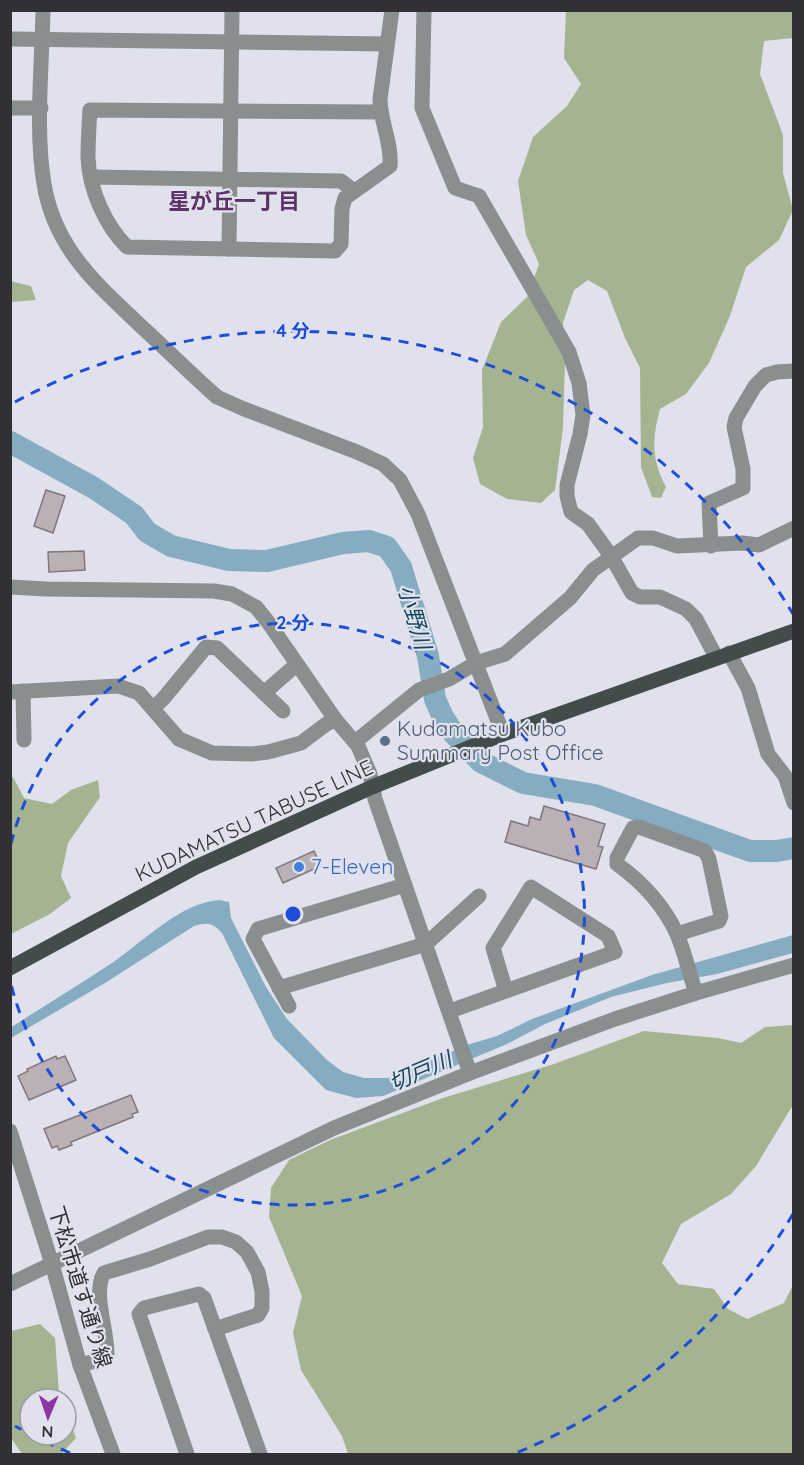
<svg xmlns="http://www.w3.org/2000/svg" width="804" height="1465" font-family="Quicksand,'Noto Sans JP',sans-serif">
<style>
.forest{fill:#a4b491}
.water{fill:#85acc1}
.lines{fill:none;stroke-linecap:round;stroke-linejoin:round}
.river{stroke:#85acc1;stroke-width:22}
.building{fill:#bab0b6;stroke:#81777d;stroke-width:1.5}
.minor{stroke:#898f8e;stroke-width:15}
.major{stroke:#424c4a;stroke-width:15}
.ring{fill:none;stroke:#1d4ed8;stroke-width:3;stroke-dasharray:10 8}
.service-dot{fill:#5c6f8a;stroke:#e0e1ec;stroke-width:2}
.shop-dot{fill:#3f7fe0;stroke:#e0e1ec;stroke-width:2}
.labels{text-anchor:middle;stroke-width:4.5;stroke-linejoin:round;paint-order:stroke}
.service-label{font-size:21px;fill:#4e5e75;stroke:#e0e1ec;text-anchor:start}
.street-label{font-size:21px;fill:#303035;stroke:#e0e1ec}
.shop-label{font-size:21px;fill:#366cbe;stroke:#e0e1ec;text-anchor:start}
.neighbourhood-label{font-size:22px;font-weight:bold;fill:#5c3267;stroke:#e0e1ec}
.water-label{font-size:22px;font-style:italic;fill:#15485e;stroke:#e0e1ec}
.centre{fill:#1d4ed8;stroke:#e0e1ec;stroke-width:3}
.ring-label{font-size:18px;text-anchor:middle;font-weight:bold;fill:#1d4ed8;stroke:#e0e1ec;stroke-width:4.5;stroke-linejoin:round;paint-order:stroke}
</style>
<rect width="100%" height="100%" fill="#e0e1ec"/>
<!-- forest -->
<g class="forest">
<path d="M566 11H793V38L764 41 760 74 783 135V173L793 210 779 240 746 267 730 316 709 363 686 394 660 409C652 439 651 459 666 487L661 498 652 497 641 467 640 368 625 338 607 291 588 280 574 290 563 323 565 361 563 428 555 490 541 503 507 499 480 484 473 458 483 427 482 370 501 322 527 297 539 264 526 235 518 181 533 137 567 106 581 84 564 58Z"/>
<path d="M10 281 31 286 36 300 11 302Z"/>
<path d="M11 776 13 777 24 798 52 804 71 790 98 780 100 797 68 843 61 876 71 898 50 914 11 934Z"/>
<path d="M793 1025V1105L756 1166 731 1194 681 1224 662 1263 678 1284 714 1289 728 1309 747 1319 784 1303 793 1285V1454H348L342 1436 301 1370 293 1333 302 1296 269 1217 271 1188 289 1160 330 1140 443 1098 554 1064 644 1031 718 1038 741 1043 765 1027Z"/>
<path d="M40 1324 55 1338 59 1393 61 1399H30V1435H66V1412L76 1438 61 1454H22L11 1438V1331Z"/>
</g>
<!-- water -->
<path class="water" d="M219 900 229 902 231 918 266 987 287 1019 327 1060 343 1072 364 1078H388L470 1044 497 1036 532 1019 652 975 793 935V953L717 974 667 983 611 997 545 1024 507 1044 383 1096 356 1098 326 1090 274 1038 222 933C213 923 208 922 194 926L105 983 11 1038 10 1028C44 1006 79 985 112 963 144 941 180 903 219 900Z"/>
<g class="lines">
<!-- river -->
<path class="river" d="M10 442 94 488 134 515 147 532 171 546 229 560 267 561 343 543 369 541 387 547 401 567 428 656 435 699 442 715 454 734 481 762 523 783 595 795 750 851H777L794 848"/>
</g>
<!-- building -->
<g class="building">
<path d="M46 490 65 496 53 533 34 526Z"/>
<path d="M84 551 85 570 49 572 48 552Z"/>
<path d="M544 806 605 824 598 846 603 847 596 869 505 842 511 821 528 826 530 817 540 820Z"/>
<path d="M314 851 321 866 283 883 276 868Z"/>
<path d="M56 1056 57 1059 65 1056 76 1080 29 1100 18 1076 28 1071 27 1069Z"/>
<path d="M131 1095 138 1112 132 1114 133 1117 71 1142 72 1145 59 1150 57 1146 52 1148 44 1129Z"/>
</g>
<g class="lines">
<!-- minor -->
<g class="minor">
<path d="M43 10C42 66 35 130 44 184 55 250 98 285 143 328 168 351 192 375 217 397L244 409 357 452 383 464 400 480 418 514 503 734"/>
<path d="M424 10 422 108 455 188 479 196 569 352 579 383 583 415 580 434 567 485V496L571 512 588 524 611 556 632 593 640 597H660L686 609 696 619 716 657"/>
<path d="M10 39 387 44"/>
<path d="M10 108H41"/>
<path d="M380 112 90 110C89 125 88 142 88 157 89 189 105 225 127 247L335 251 341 244 342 209 345 198 390 166C392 143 380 121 380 99L392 10"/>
<path d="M91 177 341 181 354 191"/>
<path d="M229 249 232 10"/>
<path d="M711 546 709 503 743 488V469L734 427 736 418 755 386 766 375 777 372 793 371"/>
<path d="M10 587 46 589 214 591 232 594 256 607 268 622 335 719 358 746 370 774 375 799 470 1073"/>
<path d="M729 653 748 688 768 754 785 776 794 803"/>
<path d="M23 691 24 740"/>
<path d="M10 692 118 686 139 693 179 739 212 753 252 754 268 752 301 743 325 725 335 719"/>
<path d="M264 693 296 665"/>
<path d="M153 708 163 699 206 647 217 648 283 711"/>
<path d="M355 742 419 690 449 679 476 663 505 654 570 598 593 570 638 538H653L677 546 742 543 759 545 794 528"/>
<path d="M677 934 719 921 721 916 709 859 705 851 639 827 633 828 617 858V864C642 882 664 906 677 934 685 953 689 973 696 993"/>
<path d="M279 988 426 944 479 896"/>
<path d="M289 1006 253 939 258 929 405 885"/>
<path d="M450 1011 615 952 608 936 531 887 493 948 506 991"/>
<path d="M10 1131 52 1264 80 1365 113 1454"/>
<path d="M10 1284 334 1128 470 1073 615 1019 696 993 794 965"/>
<path d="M80 1365 103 1359 107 1355C108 1332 92 1293 104 1273L150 1259 208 1237H222L236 1242 247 1252 258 1272 262 1291V1308L258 1315 215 1329"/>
<path d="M187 1454 139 1314 144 1308 199 1294 204 1298 260 1454"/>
</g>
<!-- major -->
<path class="major" d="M10 968 196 867 372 787 503 734 794 631"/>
</g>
<!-- distance rings -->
<g class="ring">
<path d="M11 844A291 291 0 1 1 11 984"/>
<path d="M793 1214A583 583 0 0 1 516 1453M70 1453A583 583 0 0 1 15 1426M15 402A583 583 0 0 1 793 614"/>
</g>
<!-- markers -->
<circle class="service-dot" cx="385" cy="741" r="6"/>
<circle class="shop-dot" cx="299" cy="867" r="6"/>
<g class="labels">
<!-- service labels -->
<g class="service-label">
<text x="397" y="736">Kudamatsu Kubo<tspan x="397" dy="24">Summary Post Office</tspan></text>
</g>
<!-- street labels -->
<g class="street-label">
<text transform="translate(254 821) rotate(-25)" y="7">KUDAMATSU TABUSE LINE</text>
<text transform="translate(80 1287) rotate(73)" y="7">下松市道す通り線</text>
</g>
<!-- shop labels -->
<g class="shop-label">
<text x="311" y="874">7-Eleven</text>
</g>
<!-- neighbourhood labels -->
<g class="neighbourhood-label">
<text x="234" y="209">星が丘一丁目</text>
</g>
<!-- water labels -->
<g class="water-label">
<text transform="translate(415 617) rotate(74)" y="8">小野川</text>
<text transform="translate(420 1071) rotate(-23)" y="8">切戸川</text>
</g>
</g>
<circle cx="293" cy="914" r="9" class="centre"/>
<g class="ring-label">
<text x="293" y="337">4 分</text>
<text x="293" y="629">2 分</text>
</g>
<!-- border -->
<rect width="804" height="1465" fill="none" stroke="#303035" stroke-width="24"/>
<!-- north arrow -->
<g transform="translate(48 1417) rotate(182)"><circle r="28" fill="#e0e1ec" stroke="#9a9aa3" stroke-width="1.5"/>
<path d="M0-4.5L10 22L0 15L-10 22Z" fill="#8d36a3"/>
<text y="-9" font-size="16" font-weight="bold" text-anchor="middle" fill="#303035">N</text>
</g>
</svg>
